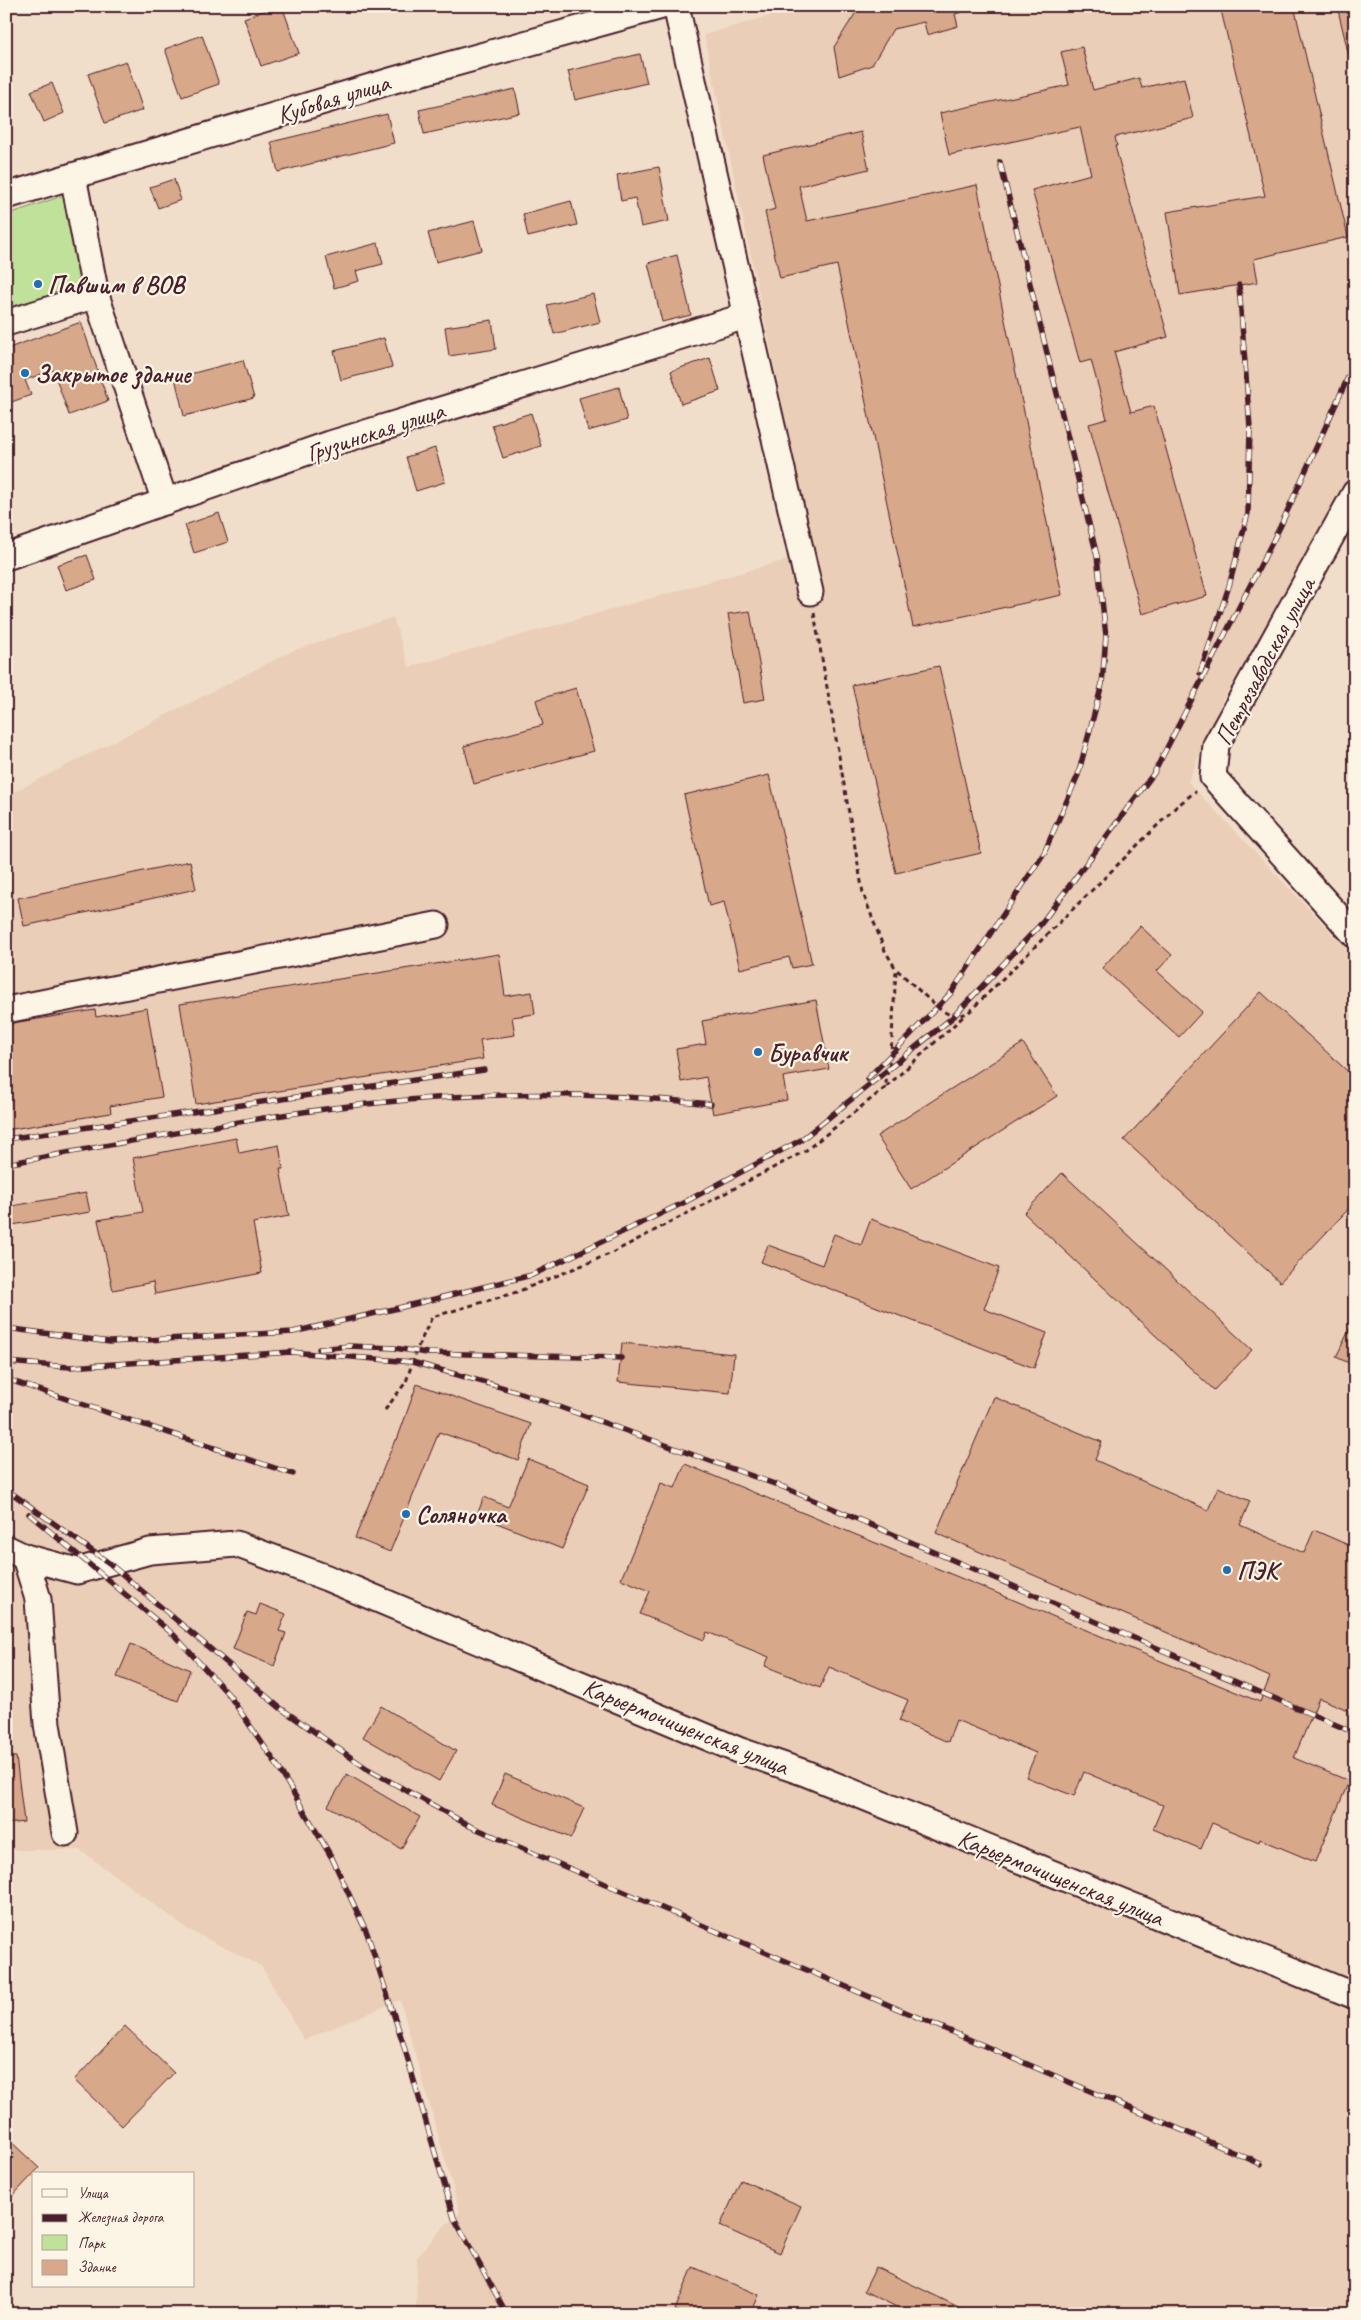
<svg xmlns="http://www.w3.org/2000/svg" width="1361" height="2320" font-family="Caveat,sans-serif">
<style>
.built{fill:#eaceb7}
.green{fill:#c0e19a;stroke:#858062}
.building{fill:#d8a88a;stroke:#4a1f2b}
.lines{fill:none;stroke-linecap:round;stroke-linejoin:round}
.minor-casing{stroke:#4a1f2b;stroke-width:29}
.path{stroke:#4a1f2b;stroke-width:3;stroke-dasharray:5 4;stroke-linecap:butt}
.minor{stroke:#fcf5e5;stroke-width:25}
.rail-casing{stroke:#4a1f2b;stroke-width:5.5}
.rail{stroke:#fcf5e5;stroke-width:4;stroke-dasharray:11;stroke-linecap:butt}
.poi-dot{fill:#1f6fb2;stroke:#fcf5e5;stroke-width:2}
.labels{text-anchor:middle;stroke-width:4.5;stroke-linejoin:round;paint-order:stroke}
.street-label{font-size:25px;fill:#4a1f2b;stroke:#fcf5e5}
.poi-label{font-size:25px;font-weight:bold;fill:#4a1f2b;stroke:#fcf5e5;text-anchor:start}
</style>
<rect width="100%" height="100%" fill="#f1deca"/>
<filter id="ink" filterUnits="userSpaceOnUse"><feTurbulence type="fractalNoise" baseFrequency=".02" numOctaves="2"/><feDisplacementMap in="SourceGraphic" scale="10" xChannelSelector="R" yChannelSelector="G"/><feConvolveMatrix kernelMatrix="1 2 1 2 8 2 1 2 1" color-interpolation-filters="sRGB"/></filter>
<g filter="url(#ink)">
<!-- built -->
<path class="built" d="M804 6H1355V476L1223 699 1188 782 1355 957V2314H416L417 2257 444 2226 460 2213 400 2000 304 2040 261 1966 189 1930 80 1850H6V796L292 651 393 617 409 667 793 558 813 548 704 35Z"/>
<!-- green -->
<path class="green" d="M71 193 91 301 6 326V215Z"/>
<!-- building -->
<g class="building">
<path d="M277 6H282L299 53 261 66 244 18Z"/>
<path d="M860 6H962V12L955 14 958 26 927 35 924 22 893 29 872 65 839 76 834 47Z"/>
<path d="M1220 6H1294L1348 237 1254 259 1258 282 1180 295 1167 212 1265 196Z"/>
<path d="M1337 6H1355V55L1349 56Z"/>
<path d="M202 35 219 84 182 97 165 49Z"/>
<path d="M1082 47 1093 90 1139 78 1142 88 1184 78 1193 118 1115 137 1117 146H1115L1168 337 1114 352 1131 412 1154 406 1207 596 1142 614 1089 424 1107 419 1091 360 1080 363 1032 190 1091 174 1080 127 949 155 940 113 1069 85 1061 52Z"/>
<path d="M640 54 647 83 575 100 568 71Z"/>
<path d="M126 61 143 110 105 123 88 74Z"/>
<path d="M52 83 64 113 44 122 31 91Z"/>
<path d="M515 89 520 113 424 134 419 110Z"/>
<path d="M387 114 394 143 278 172 271 142Z"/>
<path d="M861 132 869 169 799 186 807 221 977 185 1062 595 913 627 837 265 780 278 765 212 775 209 763 155Z"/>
<path d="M659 167 669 221 641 227 635 198 621 201 617 175Z"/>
<path d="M174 179 181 200 158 208 150 187Z"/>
<path d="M571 201 577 225 528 237 523 214Z"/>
<path d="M474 221 482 250 436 262 428 233Z"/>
<path d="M378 243 383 264 356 271 359 281 334 288 326 257Z"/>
<path d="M677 255 691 315 662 322 648 263Z"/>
<path d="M593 294 600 322 554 334 547 305Z"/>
<path d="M492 320 496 349 449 356 445 327Z"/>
<path d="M81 322 108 401 69 415 53 370 25 380 31 395 6 404V349Z"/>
<path d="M384 338 392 367 341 380 334 351Z"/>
<path d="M710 358 720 391 681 404 671 371Z"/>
<path d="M243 360 254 398 184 416 175 378Z"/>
<path d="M619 387 627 420 588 431 579 398Z"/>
<path d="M531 413 541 446 503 458 492 425Z"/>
<path d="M435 448 445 482 416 491 406 457Z"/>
<path d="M219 513 228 542 194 553 185 525Z"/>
<path d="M87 555 96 580 66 590 57 565Z"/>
<path d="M750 611 765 699 743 703 728 614Z"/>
<path d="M939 666 981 853 896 873 852 685Z"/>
<path d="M576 688 594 751 474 784 464 746 543 725 536 700Z"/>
<path d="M769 775 812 964 792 968 789 957 740 969 724 902 709 906 684 795Z"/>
<path d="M190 861 196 889 24 926 18 898Z"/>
<path d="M1140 926 1172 955 1157 971 1202 1012 1179 1037 1102 968Z"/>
<path d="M499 954 505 996 532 992 535 1014 512 1017 515 1035 480 1040 483 1059 196 1104 180 1004Z"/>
<path d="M1261 992 1355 1078V1202L1280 1282 1124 1140Z"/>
<path d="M816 1000 829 1069 783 1077 787 1100 713 1114 706 1077 681 1082 676 1049 706 1044 702 1021Z"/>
<path d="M147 1008 162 1097 110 1106 111 1113 6 1130V1024L95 1010 96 1017Z"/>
<path d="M1023 1043 1057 1096 911 1189 877 1136Z"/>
<path d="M236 1138 239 1153 279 1145 283 1169H280L289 1216 253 1223 262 1273 155 1294 153 1282 113 1290 98 1220 143 1212 133 1158Z"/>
<path d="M1062 1173 1252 1350 1214 1390 1024 1213Z"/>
<path d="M86 1193 90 1212 6 1226V1207Z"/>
<path d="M871 1219 999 1268 984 1309 1047 1333 1034 1368 761 1262 768 1245 822 1265 834 1234 861 1245Z"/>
<path d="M1355 1318V1366L1336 1357Z"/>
<path d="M622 1343 734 1354 730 1393 618 1382Z"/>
<path d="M417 1384 531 1424 518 1460 439 1432 390 1552 355 1538 395 1440H397Z"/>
<path d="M994 1397 1102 1442 1095 1460 1208 1510 1218 1487 1250 1501 1240 1525 1304 1553 1314 1530 1355 1548V1713L1319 1698 1294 1758 1349 1781 1315 1862 1260 1839 1259 1842 1212 1823 1201 1849 1153 1829 1163 1805 1084 1772 1074 1796 1026 1777 1036 1753 956 1720 948 1742 899 1721 908 1700 829 1667 820 1688 765 1666 769 1657 707 1632 704 1640 640 1614 650 1591 621 1579 661 1483 675 1488 685 1464 1260 1702 1270 1677 936 1533Z"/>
<path d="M528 1459 589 1484 562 1549 477 1515 484 1497 508 1507Z"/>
<path d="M260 1604 286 1614 279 1631 286 1633 274 1666 233 1649 247 1612 256 1615Z"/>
<path d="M131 1644 190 1670 178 1701 117 1677Z"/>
<path d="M381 1706 456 1751 439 1781 363 1737Z"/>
<path d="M6 1757H16L24 1822 6 1824Z"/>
<path d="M347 1774 420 1817 401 1849 328 1806Z"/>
<path d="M505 1774 584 1808 571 1838 492 1805Z"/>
<path d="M125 2026 174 2073 122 2126 74 2080Z"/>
<path d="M6 2137 39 2168 6 2203Z"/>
<path d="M741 2180 801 2206 780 2253 720 2226Z"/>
<path d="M693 2267 759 2295 751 2314H684L675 2310Z"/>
<path d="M876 2267 973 2314H911L864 2291Z"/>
</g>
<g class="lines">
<defs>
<g id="minor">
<path d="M676 6 810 592"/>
<path d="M6 196 394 80 662 6"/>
<path d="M96 295 165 502"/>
<path d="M6 323 96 295 73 176"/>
<path d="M1355 493 1216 745 1213 777 1355 935"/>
<path d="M6 557 330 444 746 316"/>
<path d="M6 1010 436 925"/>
<path d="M6 1548 25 1557 77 1571 150 1551 236 1544 327 1578 738 1750 805 1773 1355 1996"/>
<path d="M25 1557 38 1599 47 1724 65 1833"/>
</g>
</defs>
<!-- minor casing -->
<use href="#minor" class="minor-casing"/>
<!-- path -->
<g class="path">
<path d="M814 613 863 893 884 949 896 969 938 1008 953 1017 968 1013 1176 807 1196 791"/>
<path d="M886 1087 966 1014"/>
<path d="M385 1410 406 1382 416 1351 432 1317 517 1292 612 1253 805 1151 885 1088 891 1054 896 970"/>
</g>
<!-- minor -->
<use href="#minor" class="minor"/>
<defs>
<g id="rail">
<path d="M1200 673 1229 586 1248 513 1250 428 1239 285"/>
<path d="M867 1079 951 993 1044 853 1078 775 1102 684 1106 636 1097 556 1000 162"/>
<path d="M6 1139 484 1070"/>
<path d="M6 1164C153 1138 302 1105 451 1097 538 1092 624 1095 711 1104"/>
<path d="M6 1328 110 1342 293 1332 394 1309 532 1275 683 1203 801 1140 953 1017 1040 925 1154 773 1280 527 1355 362"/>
<path d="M319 1349 349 1346 394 1348 427 1353 621 1358"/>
<path d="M6 1362 70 1367 291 1352 412 1362 515 1391 783 1487 1355 1733"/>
<path d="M6 1379 293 1474"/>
<path d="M6 1489 109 1563 279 1707 366 1768 470 1826 1261 2164"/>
<path d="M29 1514 174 1635 229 1695 275 1762 332 1858 367 1933 403 2043 454 2218 507 2314"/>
</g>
</defs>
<!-- rail casing -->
<use href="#rail" class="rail-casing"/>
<!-- rail -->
<use href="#rail" class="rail"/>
</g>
</g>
<!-- markers -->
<g class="poi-dot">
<circle cx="38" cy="284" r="5"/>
<circle cx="25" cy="373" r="5"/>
<circle cx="758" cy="1052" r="5"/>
<circle cx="406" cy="1514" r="5"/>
<circle cx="1227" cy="1570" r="5"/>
</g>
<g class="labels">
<!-- street labels -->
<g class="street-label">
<text transform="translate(333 98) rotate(-17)" y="9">Кубовая улица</text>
<text transform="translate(375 431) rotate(-18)" y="9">Грузинская улица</text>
<text transform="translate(1264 661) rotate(-62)" y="9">Петрозаводская улица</text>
<text transform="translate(686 1726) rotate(22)" y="9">Карьермочищенская улица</text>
<text transform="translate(1061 1877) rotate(22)" y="9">Карьермочищенская улица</text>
</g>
<!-- poi labels -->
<g class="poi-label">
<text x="48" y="293">Павшим в ВОВ</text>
<text x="35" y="382">Закрытое здание</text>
<text x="768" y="1061">Буравчик</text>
<text x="416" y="1523">Соляночка</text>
<text x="1237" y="1579">ПЭК</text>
</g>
</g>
<!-- margin -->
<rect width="1361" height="2320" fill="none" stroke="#fcf5e5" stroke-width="25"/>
<rect x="12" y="12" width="1336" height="2295" fill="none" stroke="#4a1f2b" stroke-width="2" filter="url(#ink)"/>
<!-- legend -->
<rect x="32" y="2172" width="162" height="115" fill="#fcf5e5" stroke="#b59f9b"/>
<rect x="42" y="2189" width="25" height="8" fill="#fcf5e5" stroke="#b59f9b"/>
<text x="78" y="2198" font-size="15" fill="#4a1f2b">Улица</text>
<rect x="42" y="2214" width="25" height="8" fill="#4a1f2b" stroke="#b59f9b"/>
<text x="78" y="2222" font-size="15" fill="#4a1f2b">Железная дорога</text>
<rect x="42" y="2235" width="25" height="15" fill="#c0e19a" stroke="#b59f9b"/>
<text x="78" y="2248" font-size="15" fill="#4a1f2b">Парк</text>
<rect x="42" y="2260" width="25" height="15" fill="#d8a88a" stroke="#b59f9b"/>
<text x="78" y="2272" font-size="15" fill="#4a1f2b">Здание</text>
</svg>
